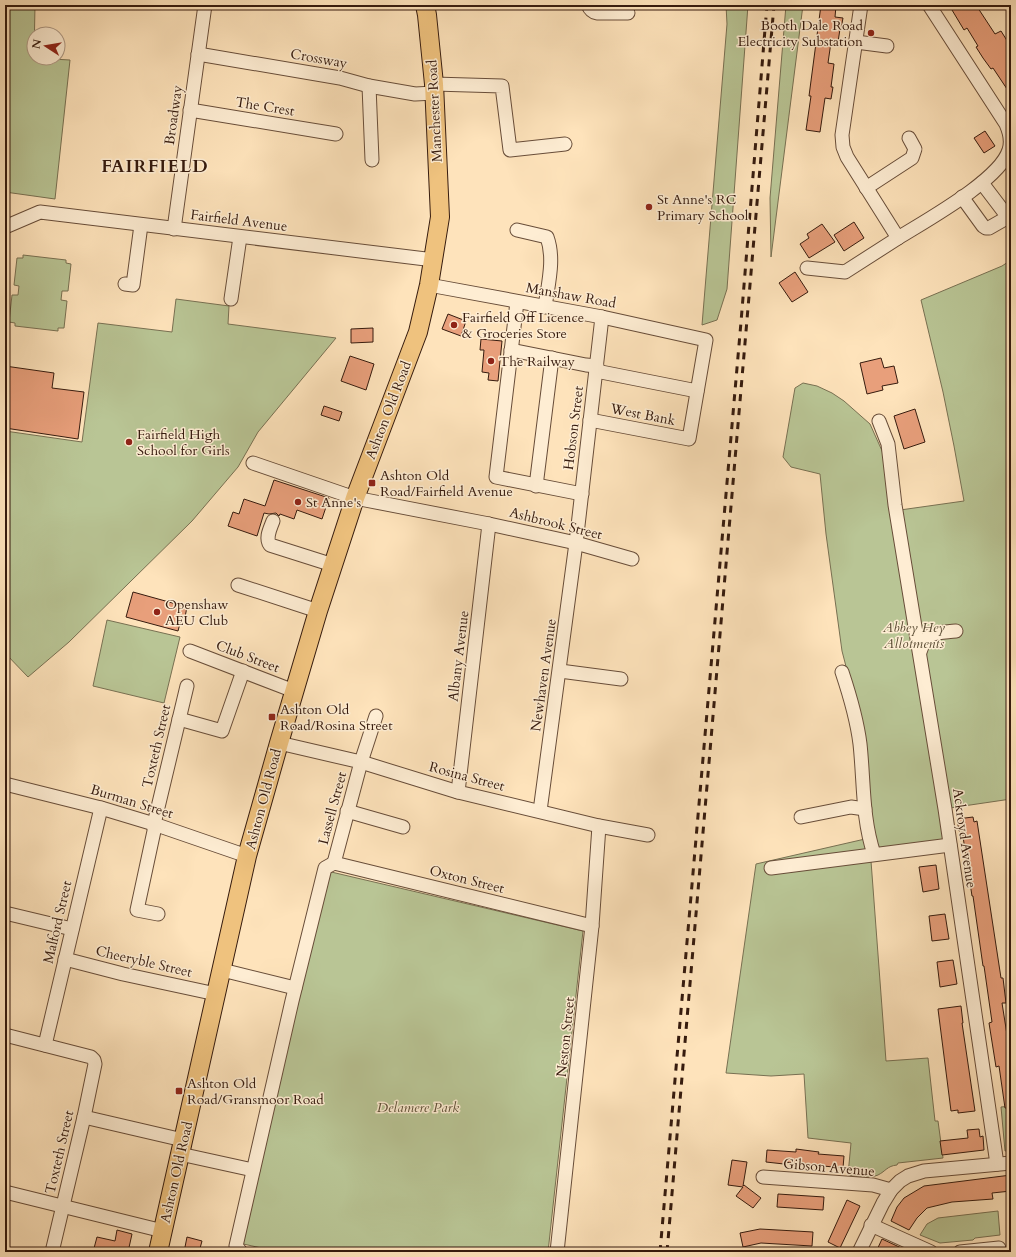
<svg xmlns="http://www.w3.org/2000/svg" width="1016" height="1257" font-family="Cardo,serif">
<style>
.green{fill:#b9c595;stroke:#787052}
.building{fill:#e89f7b;stroke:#361b0e}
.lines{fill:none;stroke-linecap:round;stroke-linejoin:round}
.minor-casing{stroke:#684d39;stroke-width:15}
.highway-casing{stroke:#361b0e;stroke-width:20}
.minor{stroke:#feedd3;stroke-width:13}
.highway{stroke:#efc27e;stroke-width:18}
.rail{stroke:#361b0e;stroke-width:3;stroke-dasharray:7 7;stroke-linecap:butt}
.poi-dot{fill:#8f2418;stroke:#feedd3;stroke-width:1.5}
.labels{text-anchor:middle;stroke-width:3;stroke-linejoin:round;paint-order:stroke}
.poi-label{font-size:14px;fill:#361b0e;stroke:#feedd3;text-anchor:start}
.street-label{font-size:14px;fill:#361b0e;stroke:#feedd3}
.park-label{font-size:14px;font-style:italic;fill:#5d4e36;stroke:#feedd3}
.district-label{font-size:18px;font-weight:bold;letter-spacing:1px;fill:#361b0e;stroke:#feedd3}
</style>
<rect width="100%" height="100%" fill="#fee3bb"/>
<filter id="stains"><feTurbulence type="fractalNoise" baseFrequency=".005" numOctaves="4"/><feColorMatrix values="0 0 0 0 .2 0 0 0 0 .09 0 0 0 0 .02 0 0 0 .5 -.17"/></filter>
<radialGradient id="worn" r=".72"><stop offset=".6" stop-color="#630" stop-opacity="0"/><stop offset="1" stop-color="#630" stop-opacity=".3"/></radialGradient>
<!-- green -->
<g class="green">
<path d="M5 5H35L34 58 70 60 55 199 5 192Z"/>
<path d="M726 5H748L727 289 717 320 702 325 727 24Z"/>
<path d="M786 5H803L771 257 770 198Z"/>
<path d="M23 255 66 260V263L71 264 68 291H62L61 300 67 301 64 328H58V331L15 326V323L9 322 12 295H18L19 286 14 285 17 258H23Z"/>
<path d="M1011 260V799L943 809 949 848 871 861 886 1061 928 1058 935 1121H938L943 1158 898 1163 897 1165C887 1166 886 1171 878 1175 869 1179 857 1176 848 1175L851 1143 808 1138 804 1074 771 1076 726 1073 756 864 865 839 856 705 842 651 826 534 820 474 791 467 783 457 795 388 803 383 817 386 832 393 844 401 870 424 883 453 893 511 964 501 954 446 943 392 921 300 1002 266Z"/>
<path d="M176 299 229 306 228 324 336 338 258 432 238 467 192 521 69 642 28 677 5 653V431L82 442 98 323 172 332Z"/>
<path d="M107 620 180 637 164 703 93 686Z"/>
<path d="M327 871 583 931 548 1252H279L239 1243Z"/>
<path d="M1011 1106V1150L1005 1151 1001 1107Z"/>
<path d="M998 1211 1000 1235 975 1238 973 1240 940 1243 920 1235 927 1224 938 1218Z"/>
</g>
<!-- building -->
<g class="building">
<path d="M821 5 836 6 835 17 843 18 841 29H840L838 42H831L828 63 834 64 831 87H833L831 99 825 98 820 132 806 130 811 96H809Z"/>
<path d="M949 5H976L995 34 1001 31 1011 47V95L993 68 991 69 983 58 976 47 978 46 967 28 964 30Z"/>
<path d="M985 131 995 146 984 153 974 138Z"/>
<path d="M854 222 864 238 844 251 834 235Z"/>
<path d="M822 224 835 242 809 258 800 244 809 238 807 234Z"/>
<path d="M795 272 808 292 792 302 779 283Z"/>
<path d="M448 314 466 321 461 336 442 329Z"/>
<path d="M373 328V342L351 343V329Z"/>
<path d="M481 339 502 341 498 381 488 380 489 373 482 372 484 350H480Z"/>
<path d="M350 356 374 364 366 390 341 381Z"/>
<path d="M881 358 884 368 894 366 898 383 882 386 883 390 867 394 860 363Z"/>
<path d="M5 366 54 373 52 388 84 392 78 439 5 428Z"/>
<path d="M324 406 342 412 339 421 321 415Z"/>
<path d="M915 409 925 442 904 449 894 416Z"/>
<path d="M274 480 329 498 322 519 297 510 294 519 280 514 279 516 276 513 269 514 264 513 257 536 228 526 233 512 239 514 244 499 265 506Z"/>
<path d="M133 592 187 607 185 617 182 616 178 631 126 617Z"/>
<path d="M973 817 974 822 977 821 1001 978H1003L1006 1003H1002L1011 1060V1108H1005L999 1066 996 1067 989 1023 992 1022 984 966H983L973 896H972L962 830 959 831 957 819Z"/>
<path d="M936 865 939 889 923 892 919 867Z"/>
<path d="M945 914 949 939 932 941 929 916Z"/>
<path d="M953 960 957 984 940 987 937 962Z"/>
<path d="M961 1006 963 1023H962L975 1111 958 1113V1110L951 1111 938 1009Z"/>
<path d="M979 1129 980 1137 983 1136 984 1150 942 1155 940 1141 968 1138 967 1130Z"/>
<path d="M796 1149 819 1152 818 1154 844 1156 843 1168 784 1162V1164L766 1162 767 1150 796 1152Z"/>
<path d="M732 1160 747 1162 743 1186 744 1185 761 1198 753 1208 736 1196 743 1187 728 1185Z"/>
<path d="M1011 1175V1191L992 1193 993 1199 952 1202 927 1208 917 1218 909 1230 891 1221 897 1207 904 1198 924 1186Z"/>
<path d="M778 1194 824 1197 823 1210 777 1207Z"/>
<path d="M847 1200 860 1206 840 1248 828 1242Z"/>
<path d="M760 1229 813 1232 812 1246 761 1243 743 1247 740 1233Z"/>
<path d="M117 1230 132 1234 128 1252H93L97 1237 115 1241Z"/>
<path d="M187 1237 202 1241 199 1252H184Z"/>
<path d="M882 1239 910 1252H876Z"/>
</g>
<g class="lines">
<defs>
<g id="minor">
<path d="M588 5C590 10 592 12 597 13H628"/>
<path d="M856 42 887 46"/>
<path d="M198 54 340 78 369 86 415 94 435 93"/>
<path d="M434 84 502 86 510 150 565 144"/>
<path d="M369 86 372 160"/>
<path d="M190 110 336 134"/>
<path d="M866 188 912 158 915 149 909 138"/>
<path d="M962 197 983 226 986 228H989L1003 220 1005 216 1004 212 982 183"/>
<path d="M5 227 40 212 434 260"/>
<path d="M174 229 205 5"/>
<path d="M517 230 547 237C555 259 548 284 545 307"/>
<path d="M898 238C925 221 1000 180 1009 150 1012 141 1010 133 1006 124L929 5"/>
<path d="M807 268 845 272 898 238 847 157 843 147 842 135 861 5"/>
<path d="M125 284 133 285 141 225"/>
<path d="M429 285 602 317 706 340 689 439 590 420"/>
<path d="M231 299 240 237"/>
<path d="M517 302 496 477 582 494"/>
<path d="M511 350 586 365 597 366"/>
<path d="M596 371 697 391"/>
<path d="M879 421 888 444 895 505 945 809 997 1164"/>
<path d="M253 463 355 498 489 524 576 543 632 559"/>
<path d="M536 486 552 358"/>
<path d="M273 521C270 529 265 538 270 545L333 565"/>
<path d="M238 585 318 611"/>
<path d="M190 651 294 691"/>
<path d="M920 652C927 630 936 633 956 631"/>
<path d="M560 671 621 679"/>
<path d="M842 672C850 696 857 720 860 744 864 781 862 818 874 854"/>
<path d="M179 719 222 731 243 671"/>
<path d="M279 743 361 762 458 792 599 826 648 835"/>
<path d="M5 784 101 808 154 824 247 856"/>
<path d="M458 792 489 524"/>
<path d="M347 811 403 827"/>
<path d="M540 811 576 543 602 317"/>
<path d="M801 817 851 807 865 809"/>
<path d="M334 863 592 926"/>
<path d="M334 863 361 762 376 716"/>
<path d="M771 868 950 845"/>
<path d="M5 913 72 929"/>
<path d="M158 914 137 910 154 831V824L187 686"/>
<path d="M65 959 123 974 216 994"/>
<path d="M222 970 295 988"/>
<path d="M5 1035 91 1057 94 1060 95 1064 84 1117 52 1252"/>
<path d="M45 1045 101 808"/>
<path d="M84 1117 183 1140"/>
<path d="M180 1154 253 1170"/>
<path d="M763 1177 873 1185 891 1190"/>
<path d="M5 1192 163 1231"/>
<path d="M871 1225 931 1252"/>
<path d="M241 1252 236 1246 292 1001 325 868 334 863"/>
<path d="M557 1252 592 926 599 826"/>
<path d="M859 1252 883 1203 891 1190 900 1181 908 1176 924 1171 1011 1163"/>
<path d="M960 1252 999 1248"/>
</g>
<path id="highway" d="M158 1252 247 856 279 743 318 611 355 498 418 332 429 285 440 217 434 84 427 15 425 5"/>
</defs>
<!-- minor casing -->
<use href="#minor" class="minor-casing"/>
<!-- highway casing -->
<use href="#highway" class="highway-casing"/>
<!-- minor -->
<use href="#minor" class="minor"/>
<!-- highway -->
<use href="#highway" class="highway"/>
<!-- rail -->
<g class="rail">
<path d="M660 1252 741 322 767 5"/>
<path d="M667 1252 774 5"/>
</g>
</g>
<!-- markers -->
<g class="poi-dot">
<circle cx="871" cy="33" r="4"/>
<circle cx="649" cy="207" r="4"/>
<circle cx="454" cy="325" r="4"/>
<circle cx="491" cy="361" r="4"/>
<circle cx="129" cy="442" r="4"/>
<rect x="368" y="479" width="8" height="8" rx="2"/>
<circle cx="298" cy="502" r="4"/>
<circle cx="157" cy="612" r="4"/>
<rect x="268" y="713" width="8" height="8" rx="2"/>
<rect x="175" y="1087" width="8" height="8" rx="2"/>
</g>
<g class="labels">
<!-- poi labels -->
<g class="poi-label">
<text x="863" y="30" text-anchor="end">Booth Dale Road<tspan x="863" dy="16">Electricity Substation</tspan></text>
<text x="657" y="204">St Anne's RC<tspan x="657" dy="16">Primary School</tspan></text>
<text x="462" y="322">Fairfield Off Licence<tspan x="462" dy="16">&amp; Groceries Store</tspan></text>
<text x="499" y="366">The Railway</text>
<text x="137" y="439">Fairfield High<tspan x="137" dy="16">School for Girls</tspan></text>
<text x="380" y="480">Ashton Old<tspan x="380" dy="16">Road/Fairfield Avenue</tspan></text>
<text x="306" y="507">St Anne's</text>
<text x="165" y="609">Openshaw<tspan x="165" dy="16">AEU Club</tspan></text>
<text x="280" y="714">Ashton Old<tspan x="280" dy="16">Road/Rosina Street</tspan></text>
<text x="187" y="1088">Ashton Old<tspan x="187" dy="16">Road/Gransmoor Road</tspan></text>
</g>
<!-- street labels -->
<g class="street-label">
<text transform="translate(319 58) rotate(10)" y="5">Crossway</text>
<text transform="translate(265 106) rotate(9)" y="5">The Crest</text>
<text transform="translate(434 111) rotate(-93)" y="5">Manchester Road</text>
<text transform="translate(173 115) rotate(-82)" y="5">Broadway</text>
<text transform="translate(239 220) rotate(7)" y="5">Fairfield Avenue</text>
<text transform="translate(571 295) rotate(10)" y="5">Manshaw Road</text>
<text transform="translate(388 410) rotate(-69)" y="5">Ashton Old Road</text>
<text transform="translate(643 414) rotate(11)" y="5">West Bank</text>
<text transform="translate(573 428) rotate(-83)" y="5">Hobson Street</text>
<text transform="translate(556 523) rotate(14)" y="5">Ashbrook Street</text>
<text transform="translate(248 656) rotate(21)" y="5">Club Street</text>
<text transform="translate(458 656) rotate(-83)" y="5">Albany Avenue</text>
<text transform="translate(543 675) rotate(-82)" y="5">Newhaven Avenue</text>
<text transform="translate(156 746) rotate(-77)" y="5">Toxteth Street</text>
<text transform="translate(467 776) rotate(15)" y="5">Rosina Street</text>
<text transform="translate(263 799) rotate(-75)" y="5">Ashton Old Road</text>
<text transform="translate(132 801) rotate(17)" y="5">Burman Street</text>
<text transform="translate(332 808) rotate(-75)" y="5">Lassell Street</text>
<text transform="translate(965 838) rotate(82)" y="5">Ackroyd Avenue</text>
<text transform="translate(467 879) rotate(14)" y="5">Oxton Street</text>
<text transform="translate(57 922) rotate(-77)" y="5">Malford Street</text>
<text transform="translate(144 961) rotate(13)" y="5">Cheeryble Street</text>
<text transform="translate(565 1037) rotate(-84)" y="5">Neston Street</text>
<text transform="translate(59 1152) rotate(-77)" y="5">Toxteth Street</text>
<text transform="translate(829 1167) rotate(5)" y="5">Gibson Avenue</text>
<text transform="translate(176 1172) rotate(-77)" y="5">Ashton Old Road</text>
</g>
<!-- park labels -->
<g class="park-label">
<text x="914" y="632">Abbey Hey<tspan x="914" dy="16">Allotments</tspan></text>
<text x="418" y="1112">Delamere Park</text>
</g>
<!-- district labels -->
<g class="district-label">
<text x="155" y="172">FAIRFIELD</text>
</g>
</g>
<!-- margin -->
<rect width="1016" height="1257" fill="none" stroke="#fee3bb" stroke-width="20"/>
<rect x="6" y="6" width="1004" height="1245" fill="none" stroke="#361b0e" stroke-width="2"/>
<rect x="10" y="10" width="996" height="1237" fill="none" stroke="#361b0e"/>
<!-- north arrow -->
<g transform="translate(46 46) rotate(282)"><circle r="19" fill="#feedd3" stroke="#ae9984"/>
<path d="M0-3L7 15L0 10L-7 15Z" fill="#8f2418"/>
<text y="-6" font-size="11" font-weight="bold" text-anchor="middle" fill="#361b0e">N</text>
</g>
<rect width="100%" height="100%" filter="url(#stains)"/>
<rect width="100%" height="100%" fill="url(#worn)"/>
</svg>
